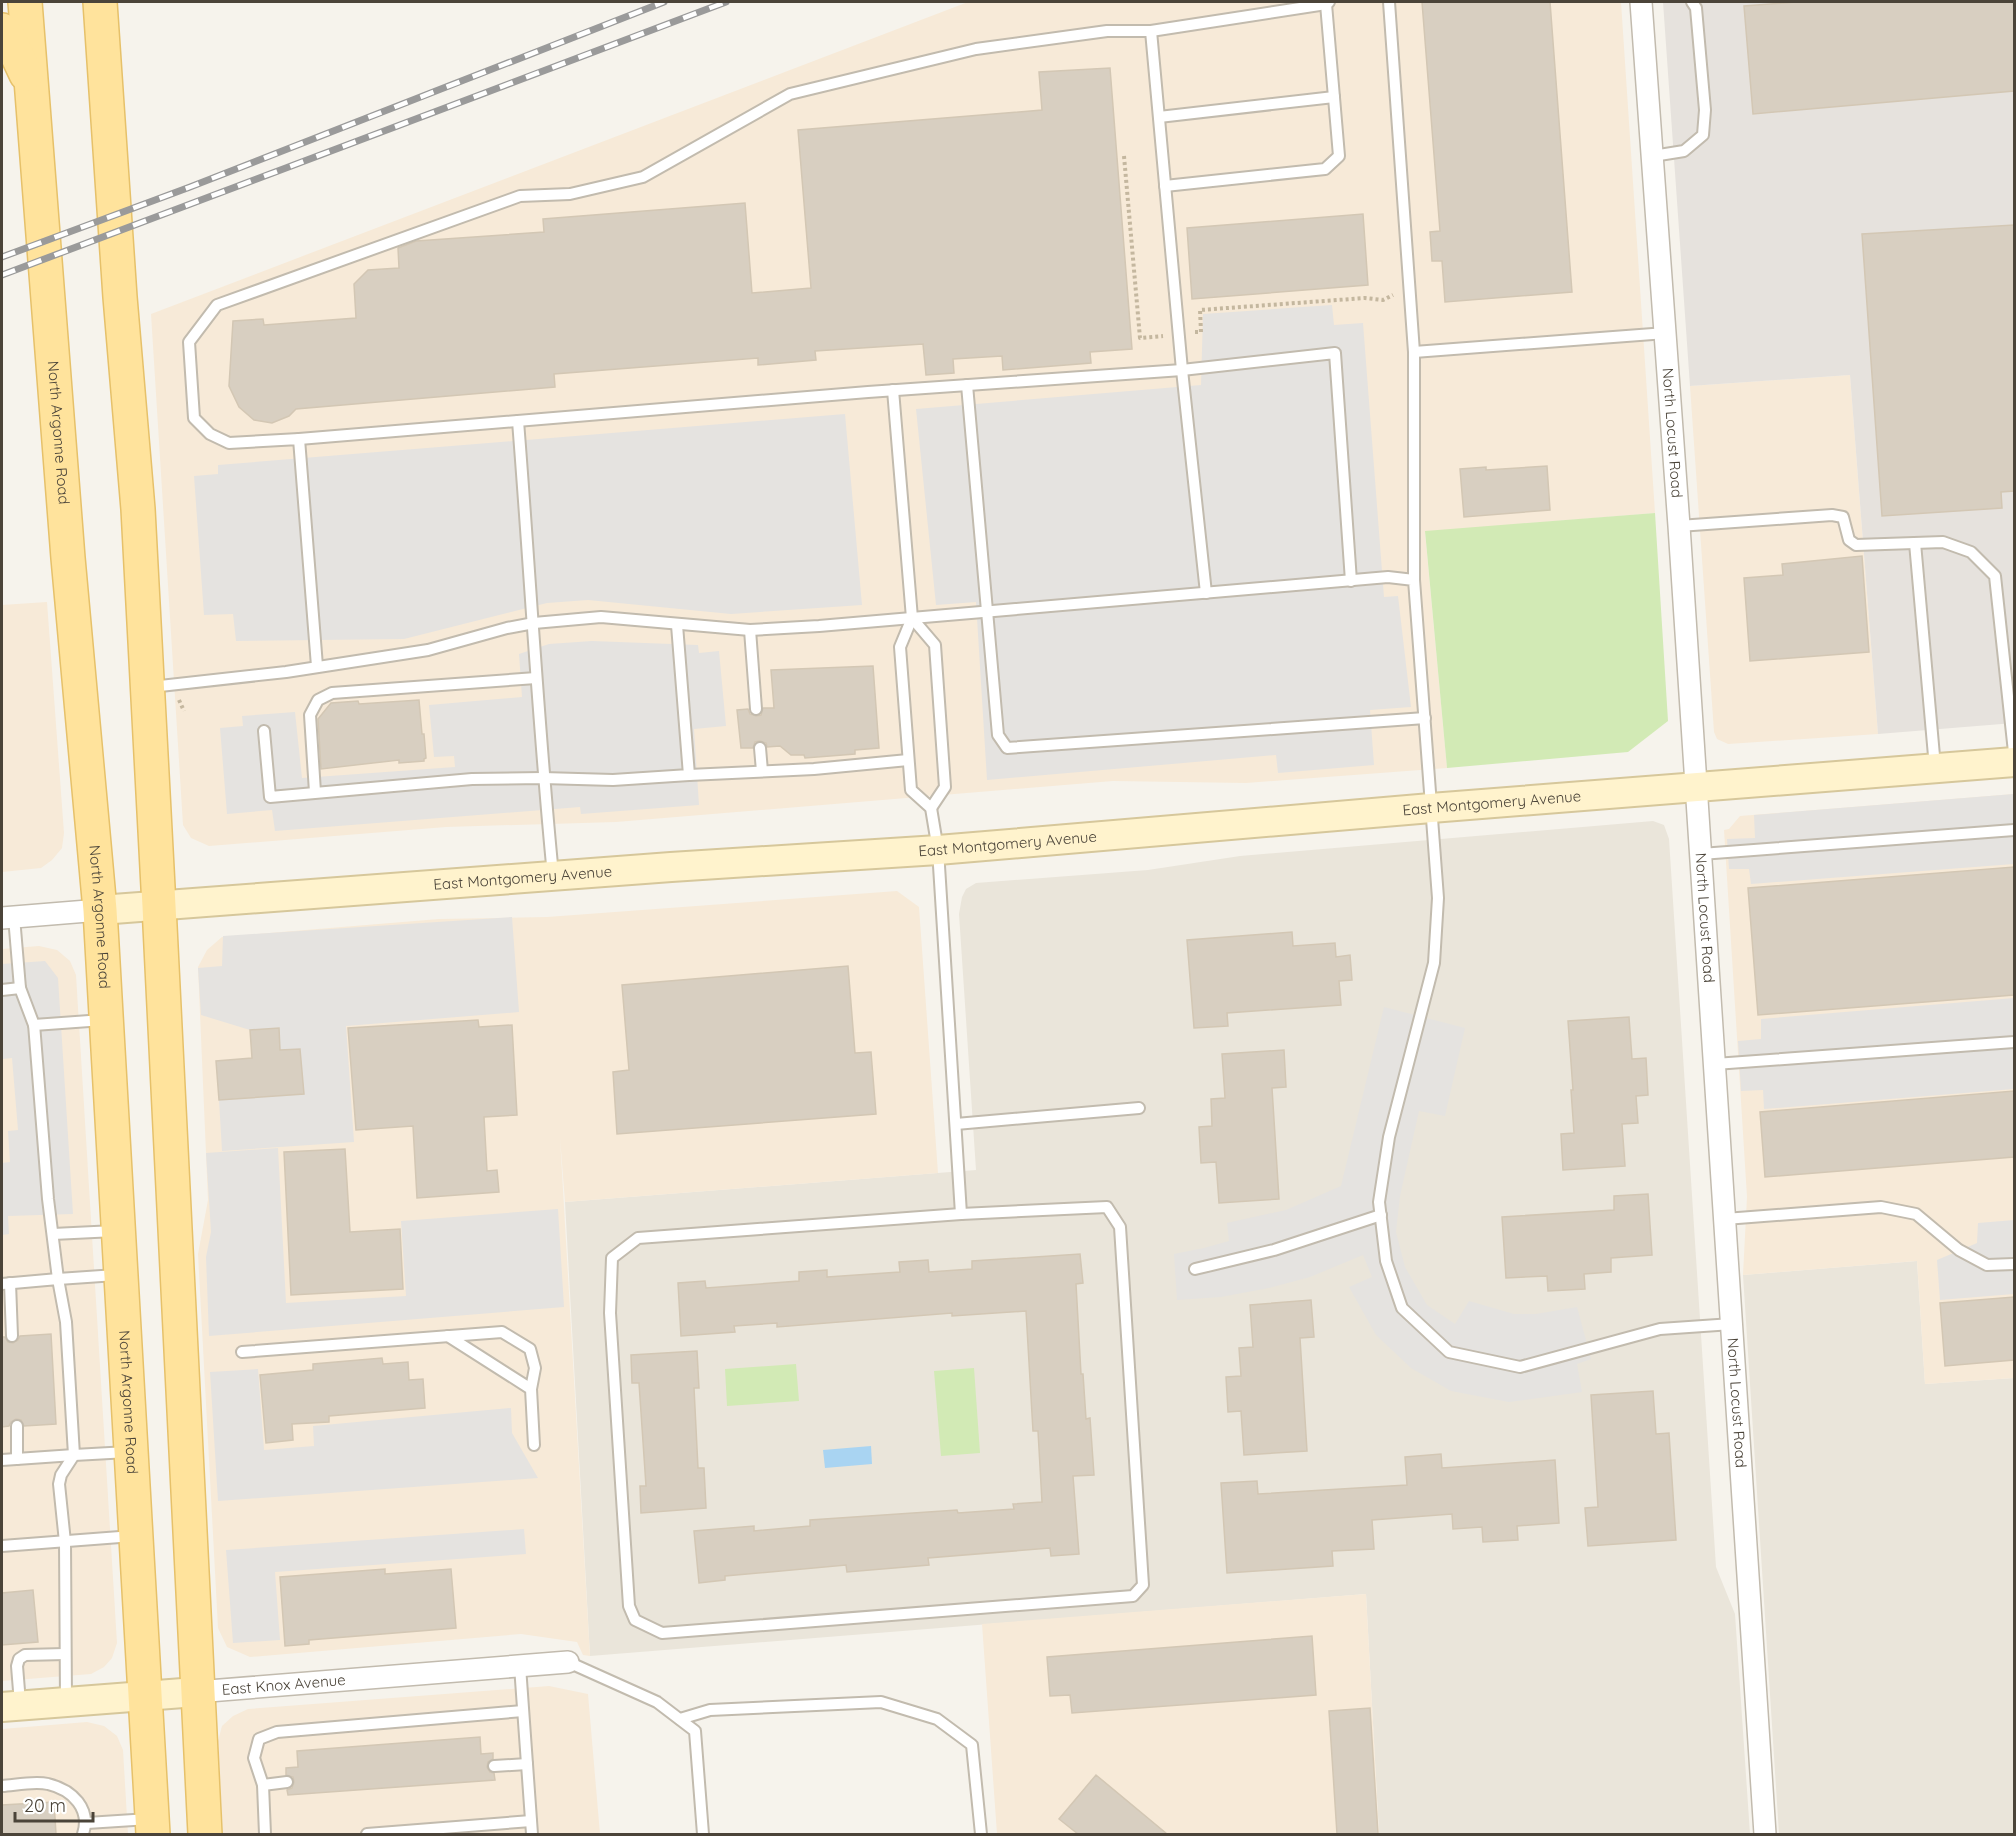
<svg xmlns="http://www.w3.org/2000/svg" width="2016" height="1836" font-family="Quicksand,sans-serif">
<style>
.residential{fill:#eae5da}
.commercial{fill:#f7ead8}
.industrial{fill:#e6e2dd}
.green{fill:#d2eab5}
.parking{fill:#e5e3e0}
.water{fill:#a9d4f2}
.building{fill:#d8cfc1;stroke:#d3c7b4;stroke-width:1.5}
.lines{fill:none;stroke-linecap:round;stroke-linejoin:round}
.lane-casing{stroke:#c2bbae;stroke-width:14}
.street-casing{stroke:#c2bbae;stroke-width:24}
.secondary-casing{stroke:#d6c79b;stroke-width:32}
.primary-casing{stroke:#e6c16a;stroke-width:36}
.path{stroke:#c4b79f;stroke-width:4;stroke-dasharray:3 3;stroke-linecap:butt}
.lane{stroke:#fff;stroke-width:10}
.street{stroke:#fff;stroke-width:21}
.secondary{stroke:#fff3cd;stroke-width:28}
.primary{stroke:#ffe39c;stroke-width:33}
.rail-casing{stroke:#9a9a9a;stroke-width:7}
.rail{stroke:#fff;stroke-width:4.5;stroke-dasharray:14;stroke-linecap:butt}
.labels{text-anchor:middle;stroke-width:4.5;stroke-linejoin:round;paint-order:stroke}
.street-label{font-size:15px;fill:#4b4439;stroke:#fff}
</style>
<rect width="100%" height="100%" fill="#f6f3ec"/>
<!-- residential -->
<g class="residential">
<path d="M1653 821 1664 825 1669 839 1716 1567 1735 1614 1750 1834H1379L1366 1594 590 1656 565 1202 976 1170 959 914 962 897 966 889 976 883 1148 870 1240 856Z"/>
<path d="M1917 1261 1925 1384 2014 1378V1834H1779L1743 1275Z"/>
</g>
<!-- commercial -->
<g class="commercial">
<path d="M968 2H1621L1655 513 1425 532 1447 768 1246 783 1113 781 616 822 446 827 209 846 191 838 183 825 151 314Z"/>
<path d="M1850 375 1878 734 1728 744 1717 739 1714 732 1690 386Z"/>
<path d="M47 602 64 833 62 848 52 860 41 868 2 872V605Z"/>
<path d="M2014 794V1378L1925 1384 1917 1261 1743 1275 1747 1197 1724 830 1729 829 1740 816Z"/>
<path d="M897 891 919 907 938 1173 565 1202 560 1138 590 1656 583 1655 577 1642 521 1634 250 1657 227 1647 218 1628 198 1254 208 1200 198 967 207 950 222 937 439 919 547 917Z"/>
<path d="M39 946 57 950 70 961 76 975 117 1643 112 1658 104 1667 91 1674 2 1681V949Z"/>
<path d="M1366 1594 1379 1834H997L982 1624Z"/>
<path d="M549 1686 588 1694 600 1834H223L218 1741 222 1726 233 1716 248 1709Z"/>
<path d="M87 1722 104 1726 117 1736 123 1750 128 1834H2V1729Z"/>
</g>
<!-- industrial -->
<path class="industrial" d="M1663 2H2014V723L1878 734 1850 375 1690 386Z"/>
<!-- green -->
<g class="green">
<path d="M1655 513 1668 721 1628 752 1447 768 1425 531Z"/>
<path d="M796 1364 799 1401 727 1406 725 1369Z"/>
<path d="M974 1368 980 1453 941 1456 934 1371Z"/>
</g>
<!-- parking -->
<g class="parking">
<path d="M1332 305 1334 325 1363 323 1384 597 1398 596 1411 707 1370 710 1374 765 1278 773 1276 755 987 780 976 602 936 605 916 409 1201 385 1203 314Z"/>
<path d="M845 414 862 605 731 614 588 600 547 603 404 639 236 641 233 614 204 615 194 476 218 474V465Z"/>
<path d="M592 641 698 645 699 653 719 651 726 726 694 729 699 805 581 814 580 807 275 831 272 810 227 814 220 728 243 726 242 716 295 712 302 778 455 767 454 756 434 757 429 705 522 697 519 654 549 644Z"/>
<path d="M2014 794V864L1751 884 1749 869H1729L1727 839 1755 838 1754 815Z"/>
<path d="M512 917 519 1012 346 1026 354 1142 222 1151 219 1100 304 1094 300 1049 280 1050 279 1029 250 1030 201 1015 198 968 222 966 223 936Z"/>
<path d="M45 961 58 978 73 1214 8 1216 9 1234 2 1235V1163L10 1162 8 1131 18 1130 12 1058 3 1059 2 964Z"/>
<path d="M2014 998V1089L1764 1109 1763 1090 1741 1091 1738 1041 1761 1039V1019Z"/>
<path d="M1384 1007 1465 1028 1445 1116 1419 1111 1400 1196 1396 1232 1405 1267 1427 1305 1455 1324 1469 1301 1514 1314H1536L1577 1307 1591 1359 1577 1364 1582 1392 1509 1402 1451 1391 1411 1368 1376 1335 1349 1287 1372 1277 1363 1255 1310 1277 1269 1288 1221 1297 1177 1300 1174 1254 1204 1248 1229 1241 1227 1223 1286 1210 1341 1186Z"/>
<path d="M278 1148 286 1303 406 1296 401 1221 558 1209 564 1307 209 1336 206 1257 211 1232 206 1153Z"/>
<path d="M2014 1220V1294L1940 1300 1937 1260 1977 1243 1978 1223Z"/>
<path d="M258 1369 264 1450 314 1446 313 1426 511 1408 512 1433 538 1478 218 1501 210 1372Z"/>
<path d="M524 1529 526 1554 275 1572 280 1640 233 1643 226 1550Z"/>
</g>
<!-- water -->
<path class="water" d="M871 1446 872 1464 825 1468 823 1450Z"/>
<!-- building -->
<g class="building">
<path d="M1422 2H1550L1572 292 1445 302 1442 261H1432L1430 232 1440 231Z"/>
<path d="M1796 2H2014V91L1753 114 1744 6Z"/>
<path d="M1110 68 1132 349 1090 352 1091 363 1003 370 1002 356 953 359 954 373 926 375 923 344 815 351 816 360 758 365V358L554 374 555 387 296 409 289 416 272 423 254 420 239 407 229 386 233 321 263 319 264 325 356 318 354 284 368 270 399 268 398 248 416 241 544 232 543 219 745 203 752 293 811 288 798 130 1042 110 1039 72Z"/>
<path d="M1363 214 1368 285 1192 299 1187 228Z"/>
<path d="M2014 225V491L2001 492 2002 508 1882 516 1862 234Z"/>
<path d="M1547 466 1550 510 1464 517 1460 469 1486 467V470Z"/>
<path d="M1862 556 1869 652 1750 661 1744 578 1783 575 1782 564Z"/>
<path d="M873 666 879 748 855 750V754L805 758 804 755H791L780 746 767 747 766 743 760 741 755 742 753 748H741L737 710 748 709 750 714 756 716 761 715 763 708H774L771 670Z"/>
<path d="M419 700 422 734H424L426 758 424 759V761L399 763V760L321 769 318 719 331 703 358 701 359 704Z"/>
<path d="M2014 867V995L1758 1015 1748 888Z"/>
<path d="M1292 932 1293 946 1335 943 1336 957 1350 955 1352 980 1339 981 1341 1005 1227 1013 1228 1026 1194 1028 1187 940Z"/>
<path d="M848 966 855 1053 871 1052 876 1114 617 1134 613 1072 629 1070 622 985Z"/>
<path d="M1629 1017 1632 1059 1646 1058 1648 1095 1636 1096 1638 1123 1622 1124 1625 1166 1563 1170 1561 1134 1574 1133 1571 1090H1573L1568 1021Z"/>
<path d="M478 1020 479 1027 512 1025 517 1115 484 1117 487 1171 497 1170 499 1192 417 1198 413 1126 356 1130 348 1028Z"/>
<path d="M279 1028 280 1050 300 1049 304 1094 219 1100 216 1061 252 1058 250 1030Z"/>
<path d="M1284 1050 1286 1087 1272 1088 1279 1199 1219 1203 1216 1162 1201 1163 1199 1127 1212 1126 1211 1099 1225 1098 1222 1054Z"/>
<path d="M2014 1091V1157L1765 1177 1760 1112Z"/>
<path d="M345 1149 350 1232 400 1229 403 1289 291 1295 284 1152Z"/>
<path d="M1648 1194 1652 1255 1611 1258V1272L1584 1274 1585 1289 1548 1291 1547 1276 1506 1278 1502 1217 1614 1210V1196Z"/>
<path d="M1080 1254 1083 1283 1076 1284 1081 1374H1083L1086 1419 1090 1418 1094 1475 1073 1476 1079 1554 1051 1556 1050 1548 928 1558 929 1565 847 1572 846 1565 725 1576V1580L699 1583 694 1531 754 1526V1531L810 1526V1520L957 1510 958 1513 1014 1509 1013 1504 1042 1502 1038 1431H1033L1026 1311 952 1316V1313L777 1327V1323L734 1326 735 1332 681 1336 678 1283 705 1281 706 1288 799 1281V1272L827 1270V1277L900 1272 899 1262 928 1260 929 1272 972 1269V1261Z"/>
<path d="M2014 1297V1360L1945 1366 1940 1303Z"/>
<path d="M1311 1300 1314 1337 1300 1338 1307 1451 1244 1455 1241 1411 1228 1412 1226 1377 1241 1376 1239 1348 1253 1347 1250 1305Z"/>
<path d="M51 1334 56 1424 24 1426 21 1420 16 1419 11 1422 9 1426 2 1427V1337H5L8 1342 13 1343 18 1340 20 1336Z"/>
<path d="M697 1351 699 1388H694L698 1468H704L706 1508 641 1513 640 1486H646L639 1383H632L631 1355Z"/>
<path d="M382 1358 383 1364 408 1362 409 1380 423 1379 425 1408 329 1416V1422L292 1424 293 1440 266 1443 260 1375 313 1370V1364Z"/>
<path d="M1653 1391 1656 1434 1669 1433 1676 1540 1588 1546 1585 1508 1598 1507 1591 1395Z"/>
<path d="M1441 1454 1442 1468 1555 1460 1559 1523 1517 1526 1518 1540 1483 1542 1482 1527 1453 1529 1452 1514 1372 1520 1374 1549 1332 1551 1333 1566 1227 1573 1221 1483 1257 1481 1258 1494 1407 1485 1405 1457Z"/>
<path d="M385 1569V1574L451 1569 456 1628 309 1640V1644L285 1646 280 1577Z"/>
<path d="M33 1590 38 1642 2 1645V1593Z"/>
<path d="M1312 1636 1316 1695 1072 1713 1070 1695 1050 1696 1047 1657Z"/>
<path d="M1370 1708 1378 1834H1337L1329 1711Z"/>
<path d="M480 1737 481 1754 493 1753V1759L488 1762 487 1767 490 1772 494 1773 495 1780 288 1795 287 1790 292 1788 294 1782 293 1777 286 1775V1768L298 1767 297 1751Z"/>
<path d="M1096 1775 1167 1834H1078L1059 1819Z"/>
<path d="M54 1802 56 1834H2V1805Z"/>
</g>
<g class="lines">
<defs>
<g id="lane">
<path d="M1389 2 1414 352V580"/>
<path d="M1151 31 1326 4 1329 2"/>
<path d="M1159 117 1334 97"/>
<path d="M1653 156 1684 151 1703 135 1705 110 1696 8 1692 2"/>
<path d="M1165 186 1325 169 1339 156 1326 4"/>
<path d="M1414 352 1666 333"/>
<path d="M967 385 998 735 1007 748 1425 718"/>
<path d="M893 390 912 618 900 647 911 790 931 808 938 850 961 1214"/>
<path d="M518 421C530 572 538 724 553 875"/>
<path d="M299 439 868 392 1182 370 1335 353 1351 581"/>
<path d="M1679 526 1832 515 1843 517 1849 540 1856 545 1943 542 1971 552 1995 576 2014 752"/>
<path d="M1915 543 1935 767"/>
<path d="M912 618 935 645 945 787 931 808"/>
<path d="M750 630 756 709"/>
<path d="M317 666 299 439 229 443 210 434 194 418 189 342 217 305 520 196 570 194 643 177 790 94 976 49 1107 31H1151L1182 370 1206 593"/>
<path d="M151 687 286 672 428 650 507 628 534 623 601 617 750 630 819 626 1388 577 1414 580 1438 898 1434 963 1389 1137 1379 1202 1386 1261 1402 1308 1449 1352 1520 1367 1660 1329 1732 1324"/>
<path d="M264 731 270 797 472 779 543 778 613 780 689 775 677 625"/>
<path d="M760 748 762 771"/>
<path d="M689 775 814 769 908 760"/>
<path d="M315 792 310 715 318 700 332 693 536 678"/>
<path d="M1701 854 2014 830"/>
<path d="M14 917 20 988 34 1025 103 1020"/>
<path d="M2 990 20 988"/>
<path d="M34 1024 48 1199 58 1279 116 1275"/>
<path d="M1715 1064 2014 1042"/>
<path d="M956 1124 1139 1108"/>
<path d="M1107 1207 1120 1227 1143 1585 1133 1596 662 1633 635 1620 629 1606 610 1313 612 1258 638 1238 961 1214Z"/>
<path d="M1725 1219 1881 1207 1916 1214 1959 1250 1987 1265 2014 1264"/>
<path d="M53 1234 115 1231"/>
<path d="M1195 1269 1274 1250 1381 1215"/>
<path d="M10 1283 12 1336"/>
<path d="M2 1284 58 1279 66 1322 74 1455 128 1452"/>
<path d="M448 1336 531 1389 534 1445"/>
<path d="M242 1352 502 1332 530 1349 535 1368 531 1389"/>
<path d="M17 1426V1459"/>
<path d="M2 1460 74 1455"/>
<path d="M2 1546 133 1536"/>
<path d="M568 1662 657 1702 695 1731 703 1834"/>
<path d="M520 1666 532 1834"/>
<path d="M66 1702 65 1542 59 1484 61 1475 74 1455"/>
<path d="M20 1703 17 1666 19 1659 25 1655 65 1654"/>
<path d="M680 1719 710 1710 881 1702 937 1719 972 1745 981 1834"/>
<path d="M494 1766 527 1764"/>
<path d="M263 1785 254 1758 259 1739 277 1732 523 1711"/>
<path d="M2 1786C16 1785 34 1781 48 1784 73 1790 91 1809 83 1834"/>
<path d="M87 1823 149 1819"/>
<path d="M265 1834 263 1785 287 1782"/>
<path d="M367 1834 531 1821"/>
</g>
<g id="street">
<path id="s1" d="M1641 2 1679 526 1765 1834"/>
<path d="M2 918 100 910"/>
<path id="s2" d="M196 1692 568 1662"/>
</g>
<g id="secondary">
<path id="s3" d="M100 910 671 867 938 850 1431 808 2014 762"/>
<path d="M2 1707 196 1692"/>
</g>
<g id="primary">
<path id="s4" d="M25 2 68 558 100 910 153 1834"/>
<path d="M100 2 120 297 138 509 159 906 205 1834"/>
<path d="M2 30 9 38 26 74"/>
</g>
</defs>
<!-- lane casing -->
<use href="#lane" class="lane-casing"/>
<!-- street casing -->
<use href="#street" class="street-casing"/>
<!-- secondary casing -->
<use href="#secondary" class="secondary-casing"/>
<!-- primary casing -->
<use href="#primary" class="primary-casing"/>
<!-- path -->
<g class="path">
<path d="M1124 156 1140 338 1163 336"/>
<path d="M1195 332H1201L1200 310 1365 298 1383 300 1393 295"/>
<path d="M179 700 184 711"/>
</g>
<!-- lane -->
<use href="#lane" class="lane"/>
<!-- street -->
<use href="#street" class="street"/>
<!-- secondary -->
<use href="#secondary" class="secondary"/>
<!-- primary -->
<use href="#primary" class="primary"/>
<defs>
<g id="rail">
<path d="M2 257 190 187 664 2"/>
<path d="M2 275 726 2"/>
</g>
</defs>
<!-- rail casing -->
<use href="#rail" class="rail-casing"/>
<!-- rail -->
<use href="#rail" class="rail"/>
</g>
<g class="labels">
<!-- street labels -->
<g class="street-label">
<text dy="5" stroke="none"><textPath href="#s4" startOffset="432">North Argonne Road</textPath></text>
<text dy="5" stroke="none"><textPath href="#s1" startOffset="432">North Locust Road</textPath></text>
<text dy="5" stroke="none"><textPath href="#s3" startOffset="1396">East Montgomery Avenue</textPath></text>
<text dy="5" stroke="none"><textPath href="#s3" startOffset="910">East Montgomery Avenue</textPath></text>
<text dy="5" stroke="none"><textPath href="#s3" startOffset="424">East Montgomery Avenue</textPath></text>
<text dy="5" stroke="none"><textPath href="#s4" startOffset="918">North Argonne Road</textPath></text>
<text dy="5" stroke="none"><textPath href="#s1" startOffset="918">North Locust Road</textPath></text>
<text dy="5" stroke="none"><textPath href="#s4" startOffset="1404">North Argonne Road</textPath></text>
<text dy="5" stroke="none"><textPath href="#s1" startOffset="1404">North Locust Road</textPath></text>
<text dy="5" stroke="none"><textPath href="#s2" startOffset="88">East Knox Avenue</textPath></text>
</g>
</g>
<!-- border -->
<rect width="2016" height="1836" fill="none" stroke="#4b4439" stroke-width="6"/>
<!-- scale -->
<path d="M15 1812v9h78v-9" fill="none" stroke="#4b4439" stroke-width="3"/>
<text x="24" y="1812" font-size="18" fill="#4b4439" stroke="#ffffff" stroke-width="4.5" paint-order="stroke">20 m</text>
</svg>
